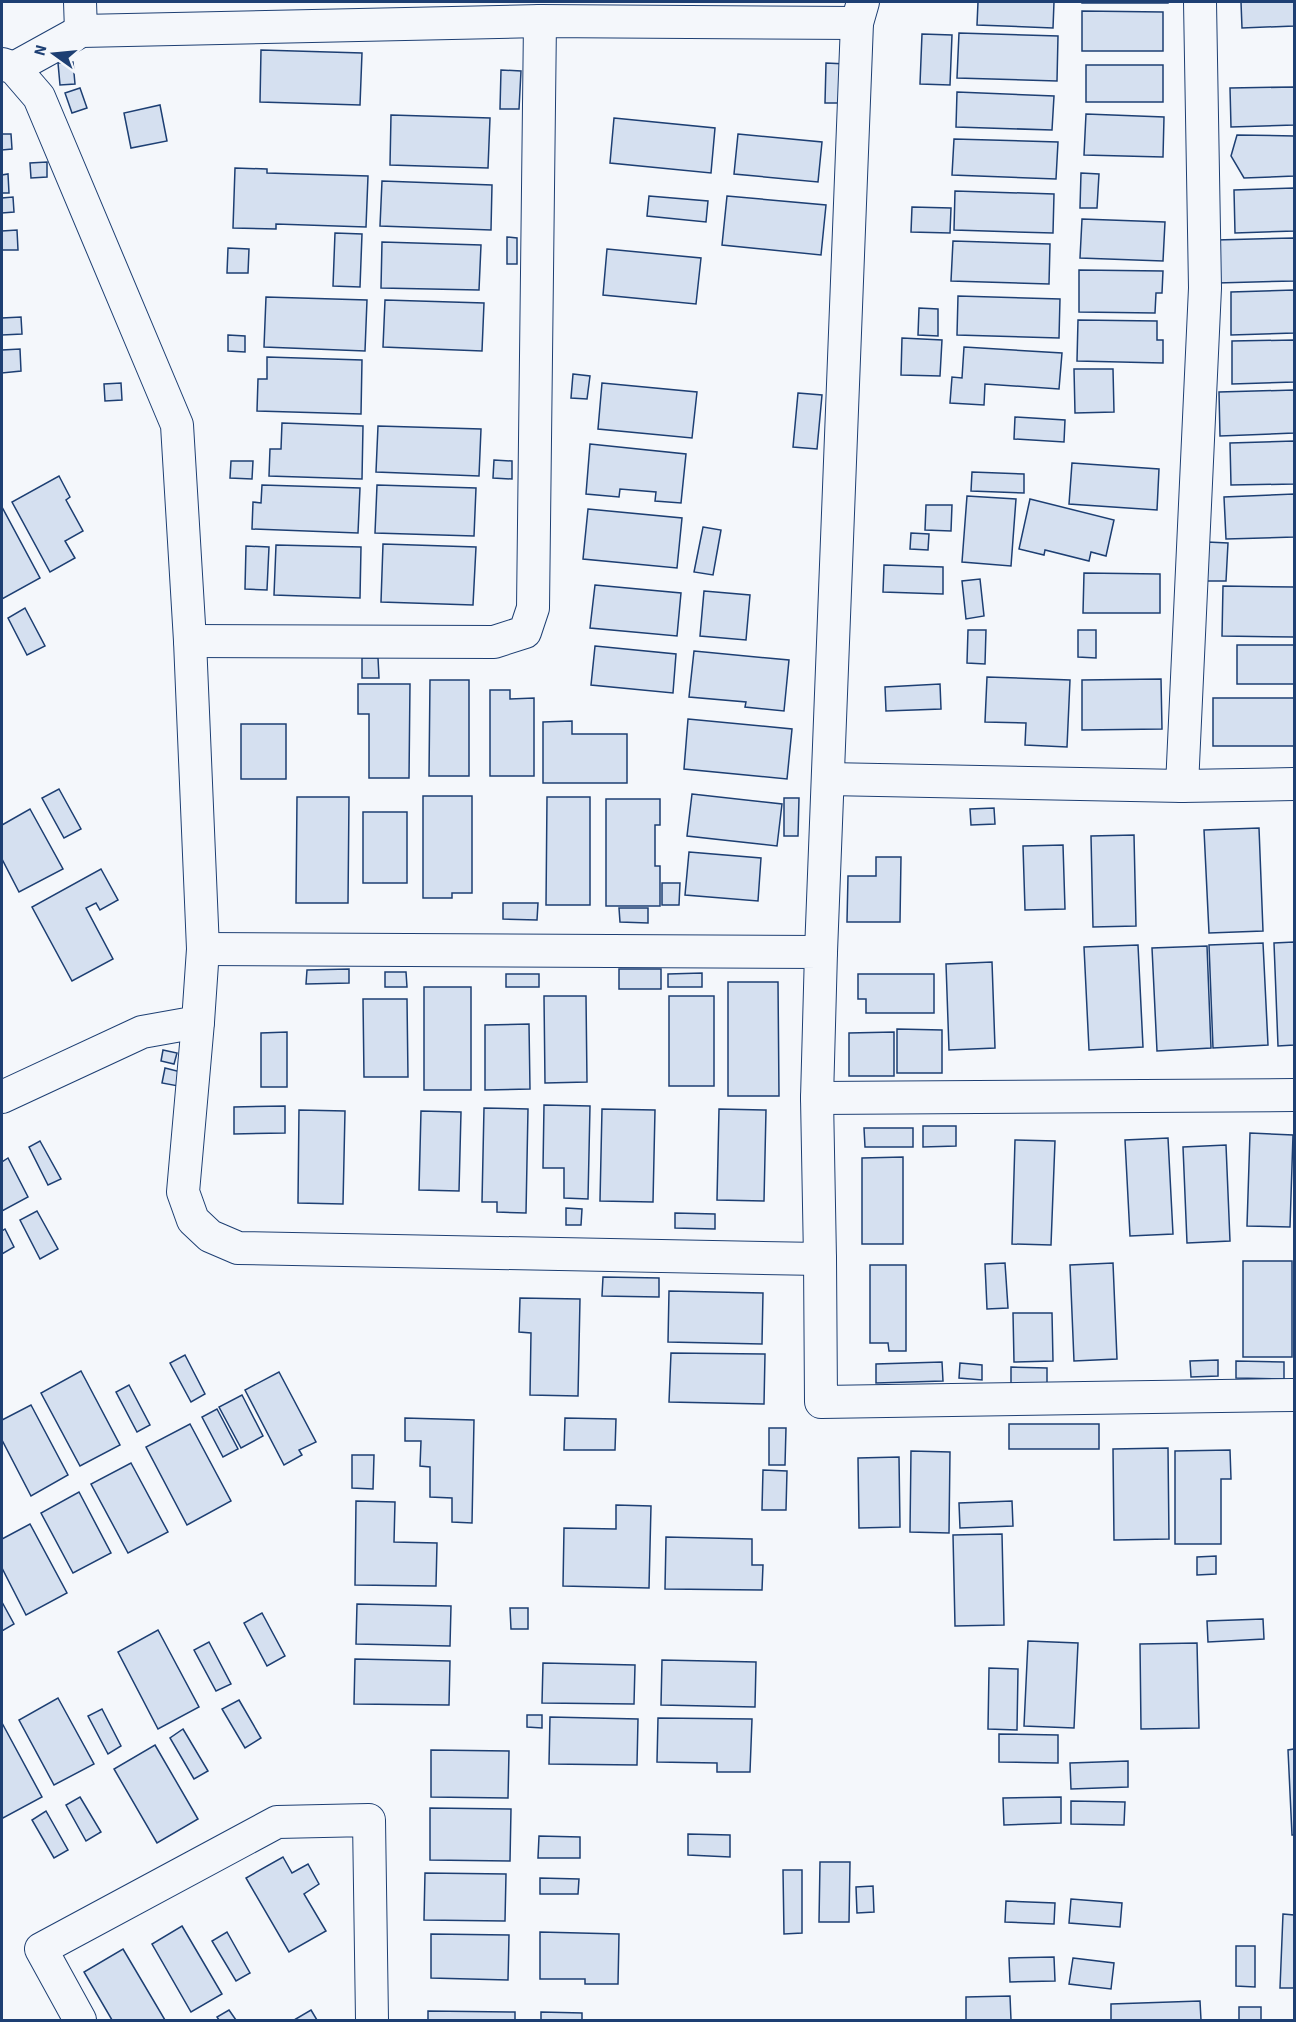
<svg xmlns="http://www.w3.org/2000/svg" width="1296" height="2022" font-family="'Source Sans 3',sans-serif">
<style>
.building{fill:#d5e0f0;stroke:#1d3f73;stroke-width:1.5}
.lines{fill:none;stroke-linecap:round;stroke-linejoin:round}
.street-casing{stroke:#1d3f73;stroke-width:34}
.street{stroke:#f4f7fb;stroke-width:32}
</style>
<rect width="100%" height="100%" fill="#f4f7fb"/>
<!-- building -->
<g class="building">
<path d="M978 2H1054L1053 28 977 25Z"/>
<rect x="1082" y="2" width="86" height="1"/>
<path d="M1241 2H1294V26L1242 28Z"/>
<path d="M1082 11 1163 12V51H1082Z"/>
<path d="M959 33 1058 36 1057 81 957 78Z"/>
<path d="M922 34 952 35 950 85 920 84Z"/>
<path d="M261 50 362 53 360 105 260 102Z"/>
<path d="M73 62 75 84 60 85 58 63Z"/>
<path d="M826 63 846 64V103H825Z"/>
<rect x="1086" y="65" width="77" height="37"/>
<path d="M501 70 521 71 519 109H500Z"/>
<path d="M1294 87V125L1231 127 1230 88Z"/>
<path d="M80 88 87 108 72 113 65 93Z"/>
<path d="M957 92 1054 96 1052 130 956 127Z"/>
<path d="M160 105 167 141 131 148 124 113Z"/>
<path d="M1086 114 1164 117 1163 157 1084 155Z"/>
<path d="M391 115 490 118 488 168 390 165Z"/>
<path d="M614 118 715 128 711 173 610 163Z"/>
<path d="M2 134H11L12 149 2 150Z"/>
<path d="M738 134 822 142 818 182 734 174Z"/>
<path d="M1237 135 1294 136V176L1244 178 1231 156Z"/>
<path d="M954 139 1058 142 1056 179 952 175Z"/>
<path d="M47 162V177L31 178 30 163Z"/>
<path d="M235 168 267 169V173L368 176 366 227 276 224V229L233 228Z"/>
<path d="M1081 173 1099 174 1097 208H1080Z"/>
<path d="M8 174 9 193H2V175Z"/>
<path d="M382 181 492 185 491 230 380 226Z"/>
<path d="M1294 188V231L1235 233 1234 190Z"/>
<path d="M955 191 1054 194 1053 233 954 230Z"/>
<path d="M649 196 708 201 706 222 647 216Z"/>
<path d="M727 196 826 205 821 255 722 245Z"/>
<path d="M13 197 14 212 2 213V198Z"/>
<path d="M912 207 951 208 950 233 911 232Z"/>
<path d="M1082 219 1165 222 1163 261 1080 258Z"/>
<path d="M17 230 18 250H2V231Z"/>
<path d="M335 233 362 234 360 287 333 286Z"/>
<path d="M507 237 517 238V264H507Z"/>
<path d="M1294 238V281L1217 283 1216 240Z"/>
<path d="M953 241 1050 244 1049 284 951 281Z"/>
<path d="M382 242 481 245 479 290 381 288Z"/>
<path d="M228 248 249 249 248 273H227Z"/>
<path d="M607 249 701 258 696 304 603 295Z"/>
<path d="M1079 270 1163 271 1162 293H1156L1155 313 1079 312Z"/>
<path d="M1294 290V333L1231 335V292Z"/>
<path d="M958 296 1060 299 1059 338 957 335Z"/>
<path d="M266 297 367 300 365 351 264 347Z"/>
<path d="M385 300 484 303 482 351 383 347Z"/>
<path d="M919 308 938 309V336L918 335Z"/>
<path d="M21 317 22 334 2 335V318Z"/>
<path d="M1078 320 1157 321V340H1163V363L1077 361Z"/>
<path d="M228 335 245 336V352L228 351Z"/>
<path d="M902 338 942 340 940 376 901 375Z"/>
<path d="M1294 340V382L1232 384V341Z"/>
<path d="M964 347 1062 353 1059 389 985 384 984 405 950 403 952 377 962 378Z"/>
<path d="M20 349 21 371 2 373V350Z"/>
<path d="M267 357 362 360 361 414 257 411 258 379H267Z"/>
<path d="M1074 369H1113L1114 412 1075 413Z"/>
<path d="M573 374 590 376 587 399 571 398Z"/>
<path d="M121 383 122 400 105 401 104 384Z"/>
<path d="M602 383 697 392 692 438 598 429Z"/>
<path d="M1294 390V433L1220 436 1219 392Z"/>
<path d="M798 393 822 395 817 449 793 447Z"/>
<path d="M1015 417 1065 420 1064 442 1014 439Z"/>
<path d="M282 423 363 426 362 479 269 476 270 449H281Z"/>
<path d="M378 426 481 429 479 476 376 472Z"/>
<path d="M1294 441V484L1231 485 1230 443Z"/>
<path d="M590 444 686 454 681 503 655 501 656 492 620 489 619 497 586 494Z"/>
<path d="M494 460 512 461V479L493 478Z"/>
<path d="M231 461H253L252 479 230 478Z"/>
<path d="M1072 463 1159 469 1157 510 1069 504Z"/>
<path d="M972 472 1024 474V493L971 491Z"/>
<path d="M59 476 70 497 66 500 83 531 65 541 75 558 50 572 12 502Z"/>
<path d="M262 485 360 488 358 533 252 529 253 502 261 503Z"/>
<path d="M377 485 476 488 474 536 375 533Z"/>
<path d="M1294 494V537L1226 539 1224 497Z"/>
<path d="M967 496 1016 499 1011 566 962 562Z"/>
<path d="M1030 499 1114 520 1106 556 1091 552 1089 561 1045 550 1044 555 1019 549Z"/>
<path d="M926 505H952L951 531 925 530Z"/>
<path d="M2 507 40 578 2 599Z"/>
<path d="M588 509 682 518 677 568 583 559Z"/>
<path d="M703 527 721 530 713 575 694 572Z"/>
<path d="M911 533 929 534 928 550 910 549Z"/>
<path d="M1207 542 1228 543 1226 581H1206Z"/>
<path d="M383 544 476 547 473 605 381 602Z"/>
<path d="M276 545 361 547 360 598 274 595Z"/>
<path d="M246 546 269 547 267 590 245 589Z"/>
<path d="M884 565 943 567V594L883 592Z"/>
<path d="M1084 573 1160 574V613H1083Z"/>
<path d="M980 579 984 616 966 619 962 581Z"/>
<path d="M595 585 681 593 677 636 590 628Z"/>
<path d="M1223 586 1294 587V637L1222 636Z"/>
<path d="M704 591 750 595 746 640 700 636Z"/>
<path d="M25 608 45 646 27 655 8 618Z"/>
<path d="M968 630H986L985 664 967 663Z"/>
<path d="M1078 630H1096V658L1078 657Z"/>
<rect x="1237" y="645" width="57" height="39"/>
<path d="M595 646 676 654 673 693 591 685Z"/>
<path d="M694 651 789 660 784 711 745 707 746 702 689 697Z"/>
<path d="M362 658H378L379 678H362Z"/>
<path d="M987 677 1070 680 1067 747 1025 745 1026 723 985 722Z"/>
<path d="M1161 679 1162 729 1082 730V680Z"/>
<path d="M430 680H469V776H429Z"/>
<path d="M358 684H410L409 778H369V714H358Z"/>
<path d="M940 684 941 709 886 711 885 687Z"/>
<path d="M490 690H510V699L534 698V776H490Z"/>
<rect x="1213" y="698" width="81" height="48"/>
<path d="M688 719 792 729 787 779 684 769Z"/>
<path d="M572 721V734H627V783H543V722Z"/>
<rect x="241" y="724" width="45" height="55"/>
<path d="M59 789 81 829 64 838 42 798Z"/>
<path d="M692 794 782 804 777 846 687 836Z"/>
<path d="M423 796H472V893H452V898H423Z"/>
<path d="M297 797H349L348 903H296Z"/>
<path d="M547 797H590V905H546Z"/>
<path d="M784 798H799L798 836H784Z"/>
<path d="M606 799H660V825H655V866H660V906H606Z"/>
<path d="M994 808 995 824 971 825 970 809Z"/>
<path d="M30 809 63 869 19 892 2 859V825Z"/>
<rect x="363" y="812" width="44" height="71"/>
<path d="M1259 828 1263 931 1209 933 1204 830Z"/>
<path d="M1134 835 1136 926 1093 927 1091 836Z"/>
<path d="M1063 845 1065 909 1025 910 1023 846Z"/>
<path d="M689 852 761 858 758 901 685 895Z"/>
<path d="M876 857H901L900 922H847L848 876H876Z"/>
<path d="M101 869 118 900 100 910 96 903 86 908 113 959 72 981 32 907Z"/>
<path d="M662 883H680L679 905H662Z"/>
<path d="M503 903H538L537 920 503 919Z"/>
<path d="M619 908H648V923L620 922Z"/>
<path d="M1294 942V1045L1278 1046 1274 943Z"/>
<path d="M1263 943 1268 1045 1213 1048 1209 945Z"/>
<path d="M1138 945 1143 1047 1089 1050 1084 947Z"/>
<path d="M1207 946 1211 1048 1157 1051 1152 948Z"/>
<path d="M992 962 995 1048 949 1050 946 964Z"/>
<path d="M349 969V983L306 984 307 970Z"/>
<rect x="619" y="969" width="42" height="20"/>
<path d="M385 972H406L407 987H385Z"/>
<path d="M702 973V987H668V974Z"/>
<rect x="506" y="974" width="33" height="13"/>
<path d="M858 974H934V1013H866V999H858Z"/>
<path d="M728 982H778L779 1096H728Z"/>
<rect x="424" y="987" width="47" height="103"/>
<path d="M544 996H586L587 1082 545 1083Z"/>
<rect x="669" y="996" width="45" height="90"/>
<path d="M363 999H407L408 1077H364Z"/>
<path d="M529 1024 530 1089 485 1090V1025Z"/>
<path d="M897 1029 942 1030V1073H897Z"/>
<path d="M287 1032V1087H261V1033Z"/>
<path d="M894 1032V1076H849V1033Z"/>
<path d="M163 1050 177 1053 174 1064 161 1061Z"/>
<path d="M165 1068 181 1072 178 1086 162 1083Z"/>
<path d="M544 1105 590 1106 588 1199 564 1198V1168H543Z"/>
<path d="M285 1106V1133L234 1134V1107Z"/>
<path d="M484 1108 528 1109 526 1213 497 1212V1202H482Z"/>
<path d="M602 1109 655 1110 653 1202 600 1201Z"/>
<path d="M719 1109 766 1110 764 1201 717 1200Z"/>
<path d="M299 1110 345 1111 343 1204 298 1203Z"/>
<path d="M421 1111 461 1112 459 1191 419 1190Z"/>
<path d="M923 1126H956V1146L923 1147Z"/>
<path d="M864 1128H913V1147H865Z"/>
<path d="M1250 1133 1293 1135 1290 1227 1247 1226Z"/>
<path d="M1168 1138 1173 1234 1130 1236 1125 1140Z"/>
<path d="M1015 1140 1055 1141 1051 1245 1012 1244Z"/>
<path d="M40 1141 61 1179 48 1185 29 1147Z"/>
<path d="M1226 1145 1230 1241 1187 1243 1183 1147Z"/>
<path d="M903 1157V1244H862V1158Z"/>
<path d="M8 1158 28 1197 2 1211V1162Z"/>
<path d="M566 1208 582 1209 581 1225H566Z"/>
<path d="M37 1211 58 1249 40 1259 20 1220Z"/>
<path d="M675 1213 715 1214V1229L675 1228Z"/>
<path d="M5 1229 14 1247 2 1254V1231Z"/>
<rect x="1243" y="1261" width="49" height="96"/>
<path d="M1005 1263 1008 1308 987 1309 985 1264Z"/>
<path d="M1113 1263 1117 1359 1074 1361 1070 1265Z"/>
<path d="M870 1265H906V1351H889L888 1343H870Z"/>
<path d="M603 1277 659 1278V1297L602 1296Z"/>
<path d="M669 1291 763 1293 762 1344 668 1342Z"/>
<path d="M520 1298 580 1299 578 1396 530 1395 531 1333 519 1332Z"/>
<path d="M1013 1313H1052L1053 1361 1014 1362Z"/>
<path d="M671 1353 765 1354 764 1404 669 1402Z"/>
<path d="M185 1355 205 1394 191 1402 170 1363Z"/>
<path d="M1218 1360V1376L1191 1377 1190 1361Z"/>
<path d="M1236 1361 1284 1362V1379L1236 1378Z"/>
<path d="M942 1362 943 1381 876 1383V1364Z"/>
<path d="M960 1363 982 1365V1380L959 1378Z"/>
<path d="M1011 1367 1047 1368V1386L1011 1384Z"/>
<path d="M81 1371 120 1445 80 1466 41 1393Z"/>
<path d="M279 1372 316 1442 299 1450 302 1455 284 1465 245 1390Z"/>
<path d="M129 1385 150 1425 137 1432 116 1392Z"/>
<path d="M242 1395 263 1436 241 1448 219 1407Z"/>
<path d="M31 1405 68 1475 31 1496 2 1440V1420Z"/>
<path d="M217 1409 238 1449 223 1457 202 1417Z"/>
<path d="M405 1418 474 1420 472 1523 452 1522V1498L430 1497V1467L420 1466 421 1441H405Z"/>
<path d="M565 1418 616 1419 615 1450H564Z"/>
<path d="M190 1424 231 1501 187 1525 146 1447Z"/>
<rect x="1009" y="1424" width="90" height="25"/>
<path d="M769 1428H786L785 1465H769Z"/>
<path d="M1168 1448 1169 1539 1114 1540 1113 1449Z"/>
<path d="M1230 1450 1231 1479H1221V1544H1175V1451Z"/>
<path d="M911 1451 950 1452 949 1533 910 1532Z"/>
<path d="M352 1455H374L373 1489 352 1488Z"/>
<path d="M899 1457 900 1527 859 1528 858 1458Z"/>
<path d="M131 1463 168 1532 128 1553 91 1484Z"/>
<path d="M763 1470 787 1471 786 1510H762Z"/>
<path d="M79 1492 111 1553 73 1573 41 1513Z"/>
<path d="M356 1501 395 1502 394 1542 437 1543 436 1586 355 1585Z"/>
<path d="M1012 1501 1013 1526 960 1528 959 1503Z"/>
<path d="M616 1505 651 1506 649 1588 563 1586 564 1528 616 1529Z"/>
<path d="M30 1524 67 1593 26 1615 2 1568V1539Z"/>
<path d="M1002 1534 1004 1625 955 1626 953 1535Z"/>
<path d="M666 1537 752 1539V1565H763L762 1590 665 1589Z"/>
<path d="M1216 1556V1574L1197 1575V1557Z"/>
<path d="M2 1602 14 1624 2 1631Z"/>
<path d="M357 1604 451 1606 450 1646 356 1644Z"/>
<path d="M510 1608H528V1629H511Z"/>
<path d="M262 1613 285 1656 267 1666 244 1623Z"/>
<path d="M1263 1619 1264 1639 1208 1642 1207 1621Z"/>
<path d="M158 1630 199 1707 158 1729 118 1652Z"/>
<path d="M1028 1641 1078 1643 1074 1728 1024 1726Z"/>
<path d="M209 1642 231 1684 216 1691 194 1650Z"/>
<path d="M1197 1643 1199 1728 1141 1729 1140 1644Z"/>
<path d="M355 1659 450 1661 449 1705 354 1704Z"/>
<path d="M662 1660 756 1662 755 1707 661 1705Z"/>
<path d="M543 1663 635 1665 634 1704 542 1703Z"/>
<path d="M989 1668 1018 1669 1017 1730 988 1729Z"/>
<path d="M58 1698 94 1764 54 1785 19 1720Z"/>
<path d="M239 1700 261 1738 245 1748 222 1709Z"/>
<path d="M102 1709 121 1746 108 1754 88 1716Z"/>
<path d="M527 1715H542V1728L527 1727Z"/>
<path d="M550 1717 638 1719 637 1765 549 1764Z"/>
<path d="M658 1718 752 1719 750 1772H717V1763L657 1762Z"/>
<path d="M2 1723 42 1797 3 1818 2 1816Z"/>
<path d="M183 1729 208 1771 194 1779 170 1738Z"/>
<path d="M999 1734 1058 1735V1763L999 1762Z"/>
<path d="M155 1745 198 1819 157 1843 114 1769Z"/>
<path d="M1294 1749V1835H1292L1288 1750Z"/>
<path d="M431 1750 509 1751 508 1798 431 1797Z"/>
<path d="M1128 1761V1787L1071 1789 1070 1763Z"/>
<path d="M80 1797 101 1832 86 1841 66 1805Z"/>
<path d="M1061 1797V1823L1004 1825 1003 1798Z"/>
<path d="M1071 1801 1125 1802 1124 1825 1071 1824Z"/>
<path d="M430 1808 511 1809 510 1861 430 1860Z"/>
<path d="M46 1811 68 1850 54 1858 32 1820Z"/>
<path d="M688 1834 730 1835V1857L688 1855Z"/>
<path d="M539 1836 580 1837V1858H538Z"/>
<path d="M283 1857 292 1873 308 1864 319 1884 304 1894 326 1931 289 1952 246 1878Z"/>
<path d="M820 1862H850L849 1922H819Z"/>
<path d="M783 1870H802V1933L784 1934Z"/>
<path d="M425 1873 506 1874 505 1921 424 1920Z"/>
<path d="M540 1878 579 1879 578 1894H540Z"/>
<path d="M873 1886 874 1912 857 1913 856 1887Z"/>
<path d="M1071 1899 1122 1903 1120 1927 1069 1923Z"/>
<path d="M1006 1901 1055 1903 1054 1924 1005 1922Z"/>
<path d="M1283 1914 1294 1915V1988H1280Z"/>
<path d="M182 1926 222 1994 191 2012 152 1944Z"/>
<path d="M227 1932 250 1973 236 1981 212 1941Z"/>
<path d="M540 1932 619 1934 618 1984H585V1979H540Z"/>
<path d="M431 1934 509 1935 508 1980 431 1978Z"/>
<path d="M1236 1946H1255V1987L1236 1986Z"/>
<path d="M123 1949 165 2020H112L84 1972Z"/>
<path d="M1054 1957 1055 1981 1010 1982 1009 1958Z"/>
<path d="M1073 1958 1114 1963 1111 1989 1069 1984Z"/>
<path d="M1010 1996 1011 2020H966V1997Z"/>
<path d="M1200 2001 1201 2020H1111V2004Z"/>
<rect x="1239" y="2007" width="22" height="13"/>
<path d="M229 2010 236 2020H219L217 2017Z"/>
<path d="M311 2010 317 2020H294Z"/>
<path d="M428 2011 515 2012V2020H428Z"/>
<path d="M541 2012 582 2013V2020H541Z"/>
</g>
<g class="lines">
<defs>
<g id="street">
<path d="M80 2 81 31"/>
<path d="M2 64 14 68 39 97 177 425 190 641 203 949 198 1022 142 1032 2 1097"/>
<path d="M14 68 81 31 540 21 857 23"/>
<path d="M190 641 494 642 525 632 533 608 540 21"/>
<path d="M828 779 1182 786 1294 784"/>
<path d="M1182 786 1205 288 1200 2"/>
<path d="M821 952 857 23 863 2"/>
<path d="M198 1022 183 1192 193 1220 210 1236 238 1248 820 1259 817 1098 821 952 203 949"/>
<path d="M817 1098 1294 1095"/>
<path d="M820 1259 821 1402 1294 1395"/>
<path d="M80 2020 41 1949 277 1822 369 1820 372 2020"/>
</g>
</defs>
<!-- street casing -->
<use href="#street" class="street-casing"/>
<!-- street -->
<use href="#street" class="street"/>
</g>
<!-- border -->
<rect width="1296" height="2022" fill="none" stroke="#1d3f73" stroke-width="6"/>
<!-- north arrow -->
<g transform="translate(54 54) rotate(285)" stroke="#f4f7fb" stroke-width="4.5" paint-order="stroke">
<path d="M0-4.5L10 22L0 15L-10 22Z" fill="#1d3f73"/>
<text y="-9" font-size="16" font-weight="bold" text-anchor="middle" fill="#1d3f73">N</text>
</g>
</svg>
